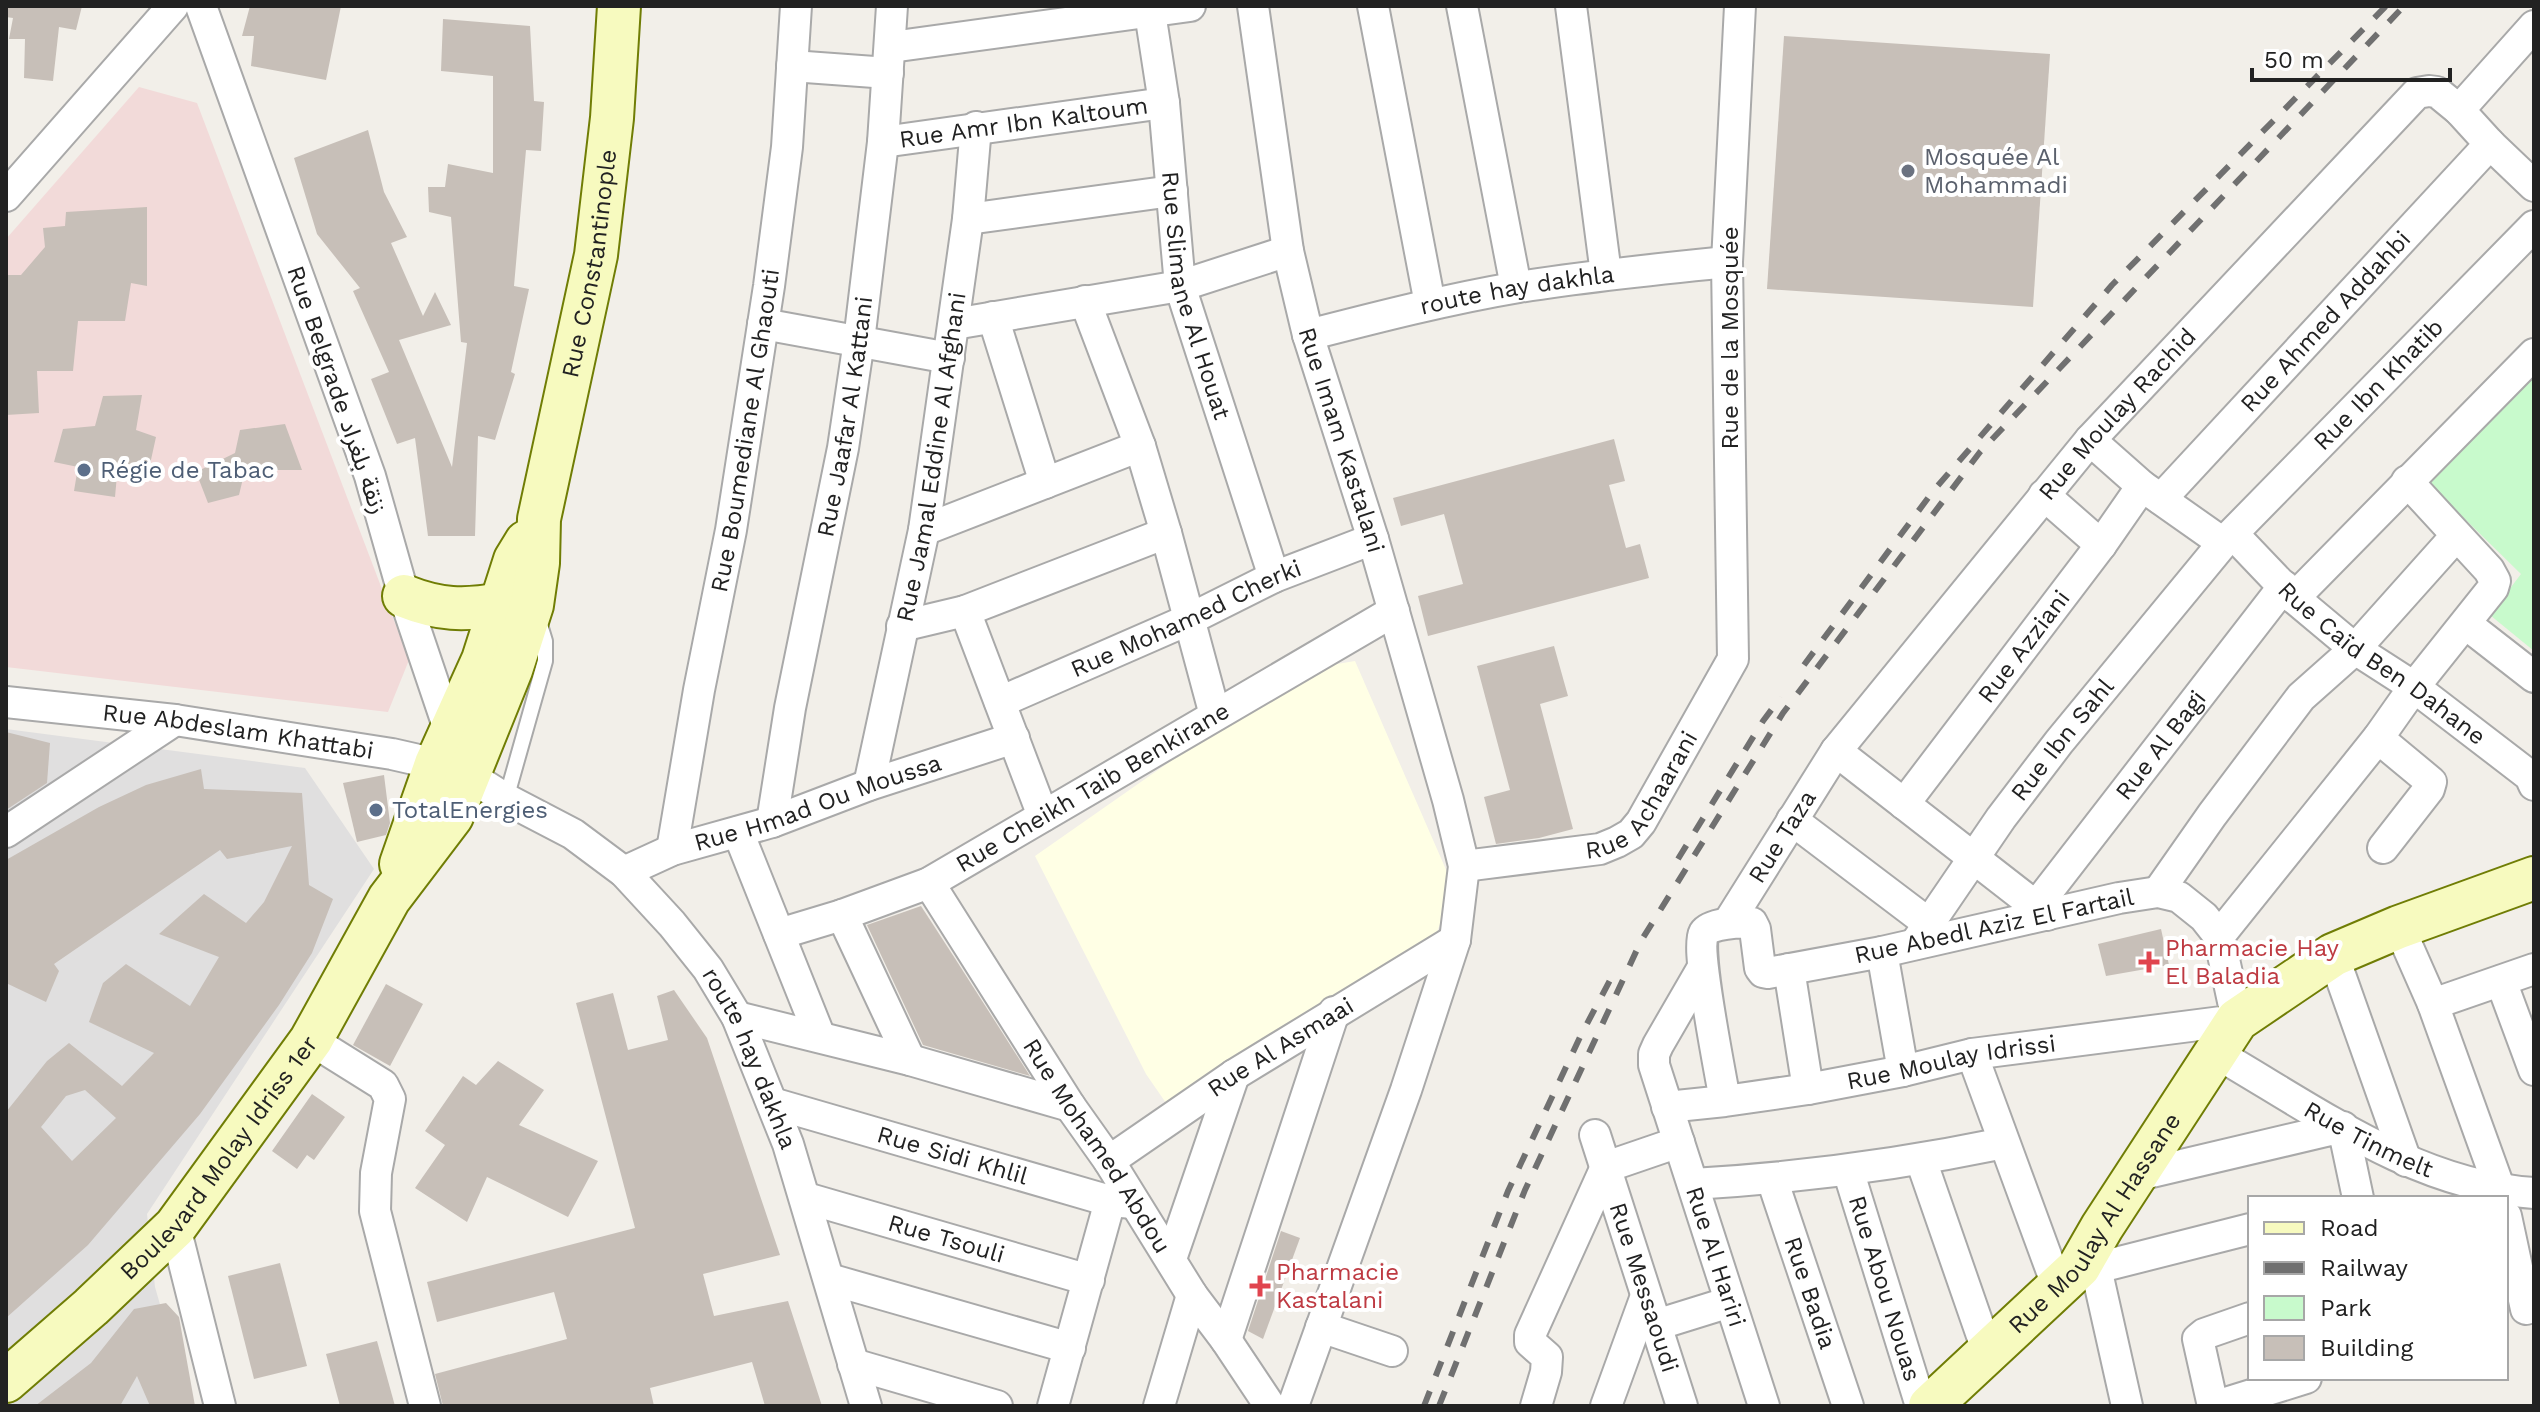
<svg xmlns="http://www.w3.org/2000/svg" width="2540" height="1412" font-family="'Work Sans','Noto Sans Arabic',sans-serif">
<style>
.residential{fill:#e0dfdf}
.commercial{fill:#f2dad9}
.education{fill:#ffffe5}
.park{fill:#c8facc}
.building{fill:#c7bfb8;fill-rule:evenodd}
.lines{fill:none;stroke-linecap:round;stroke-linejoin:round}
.lane-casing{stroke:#a9a9a9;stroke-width:18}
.street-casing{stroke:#a9a9a9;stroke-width:34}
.secondary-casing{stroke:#707d05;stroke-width:46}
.lane{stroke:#fff;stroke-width:14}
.street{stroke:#fff;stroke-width:30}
.secondary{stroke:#f7fabf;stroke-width:42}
.rail{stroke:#707070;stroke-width:6;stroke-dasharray:16 16;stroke-linecap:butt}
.worship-dot{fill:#6b7280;stroke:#fff;stroke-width:3}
.service-dot{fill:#5c6f8a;stroke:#fff;stroke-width:3}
.health-dot{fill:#e0444e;stroke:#fff;stroke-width:3}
.labels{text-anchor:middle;stroke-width:8;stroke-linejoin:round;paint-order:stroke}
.street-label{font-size:24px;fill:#222;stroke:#fff}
.worship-label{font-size:24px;fill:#5b616d;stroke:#fff;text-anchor:start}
.service-label{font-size:24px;fill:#4e5e75;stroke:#fff;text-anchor:start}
.health-label{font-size:24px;fill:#be3a42;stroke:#fff;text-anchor:start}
</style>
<rect width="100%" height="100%" fill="#f2efe9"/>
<!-- residential -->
<path class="residential" d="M6 729 305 768 374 869 147 1214 155 1287 189 1406H6Z"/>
<!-- commercial -->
<path class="commercial" d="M139 87 197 103 409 660 388 712 6 667V239Z"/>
<!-- education -->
<path class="education" d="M1355 661 1454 888 1433 942 1166 1103 1146 1074 1035 856 1301 670Z"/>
<!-- park -->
<path class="park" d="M2534 368V651L2490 615 2521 574 2424 479Z"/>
<!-- building -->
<g class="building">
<path d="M6 6H82L76 30 59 27 53 81 24 78 25 39H9L13 18 6 17Z"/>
<path d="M250 6H341L326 80 251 66 254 36H242Z"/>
<path d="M443 19 530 26 534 101 544 102 541 151 526 150 514 286 529 289 511 372 515 374 495 440 478 436 475 536H428L415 438 397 444 371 379 389 372 353 291 360 288 317 234 294 158 368 130 384 192 407 237 391 243 423 316 435 292 451 325 399 340 452 467 467 343 461 342 451 217 429 212 428 187H445L448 164 493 173V76L441 71Z"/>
<path d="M1784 36 2050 54 2033 307 1767 289Z"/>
<path d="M147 207V286L131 283 125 321H78L73 371H37L39 413 6 415V275H21L45 247 43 228 65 226 66 212Z"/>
<path d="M142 395 136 430 156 437 147 478 117 475 115 497 74 491 78 467 54 462 63 429 95 426 103 396Z"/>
<path d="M285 424 302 470H245L239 495 208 503 196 472 235 453 240 430Z"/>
<path d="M1614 439 1625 481 1609 485 1626 548 1640 544 1649 578 1428 636 1418 596 1463 584 1444 514 1401 526 1393 498Z"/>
<path d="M1554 646 1568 696 1540 704 1573 829 1539 838 1496 844 1484 797 1510 790 1477 666Z"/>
<path d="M6 732 50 743 47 783 6 810Z"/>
<path d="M201 769 204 789 302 793 309 885 333 899 312 953 279 1005 200 1114 88 1245 6 1318V1112L47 1061 69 1043 122 1086 154 1053 89 1022 103 983 126 964 190 1006 219 957 159 934 204 894 246 923 264 902 292 846 227 859 220 850 54 964 59 971 46 1002 6 983V860L99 807 146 785ZM85 1090 116 1118 72 1161 41 1127 66 1096Z"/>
<path d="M384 775 390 823 386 835 357 842 343 783Z"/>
<path d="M921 906 956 960 1030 1076 923 1045 867 925Z"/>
<path d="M2161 929 2169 965 2106 976 2098 944Z"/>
<path d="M386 984 423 1004 390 1066 353 1045Z"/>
<path d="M674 990 707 1038 780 1255 703 1274 714 1316 788 1301 822 1406H765L752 1362 650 1388 654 1406H443L435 1374 567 1339 554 1292 437 1322 427 1282 635 1228 576 1003 613 993 628 1050 668 1040 657 996Z"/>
<path d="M498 1061 544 1090 519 1125 598 1161 568 1217 487 1177 467 1222 415 1188 445 1145 425 1131 463 1076 476 1085Z"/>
<path d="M312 1094 345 1117 314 1160 307 1155 297 1169 272 1151Z"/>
<path d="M1281 1231 1300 1238 1263 1339 1248 1331Z"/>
<path d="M280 1263 307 1366 254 1379 228 1276Z"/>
<path d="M166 1303 179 1317 195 1406H150L137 1376 120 1406H35L91 1363 134 1309Z"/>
<path d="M377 1341 395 1406H340L326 1354Z"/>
</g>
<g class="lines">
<defs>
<path id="lane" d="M506 799 545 661V641L538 618"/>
<g id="street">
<path d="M201 6 370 476 404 596 453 741"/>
<path id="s1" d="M1149 6 1164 103 1180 286 1274 577"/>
<path id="s2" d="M1253 6 1288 251 1308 335 1373 539 1448 800 1464 866 1455 940 1406 1090 1293 1406"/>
<path d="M1373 6 1430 304"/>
<path d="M1462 6 1516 287"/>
<path d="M1571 6 1606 274"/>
<path d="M891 47 1190 6"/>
<path d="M792 66 888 73"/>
<path d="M2459 110 2534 26"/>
<path id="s3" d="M883 142 1164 103"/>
<path d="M6 196 173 6"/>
<path d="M968 219 1172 191"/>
<path d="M1085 301 1140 446 1166 533 1215 715"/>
<path d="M993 317 1045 483"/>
<path d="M763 324 949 358"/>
<path d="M954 324 1180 286 1288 251"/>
<path id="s4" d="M1308 335C1378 317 1448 299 1519 287 1588 276 1657 269 1727 262"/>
<path d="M2090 440 2142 486 2223 543"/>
<path d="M2044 495 2101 545"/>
<path id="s5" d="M2161 499 2490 144"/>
<path d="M924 530 1140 446"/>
<path id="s6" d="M2233 534 2294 598 2355 649 2414 687 2530 776 2534 785"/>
<path d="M2294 598 2534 354"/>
<path d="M965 611 1043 816"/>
<path d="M2466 624 2534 677"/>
<path d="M902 626 965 611 1166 533"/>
<path id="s7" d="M6 702 175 720 392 754 436 764 468 775 506 799 573 834 624 872 672 924 708 969 737 1017 788 1144 866 1406"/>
<path id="s8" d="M1000 702 1190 619 1274 577 1373 539"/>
<path d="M2378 738 2431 782 2429 789 2383 848"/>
<path d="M1836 751 2047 915"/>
<path id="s9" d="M869 785 924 530 968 219 976 127"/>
<path id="s10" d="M1904 804 2101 545 2142 486"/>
<path d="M1792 820 1928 923"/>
<path id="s11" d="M772 822 790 708 843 448 859 341 883 142 892 6"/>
<path d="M6 832 175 720"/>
<path d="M738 832 820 1037"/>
<path id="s12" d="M672 850 699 690 731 530 769 286 787 147 796 6"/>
<path id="s13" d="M1464 866 1600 849 1617 842 1631 834 1641 822 1733 659 1727 262 1740 6"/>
<path id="s14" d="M624 872 672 850 772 822 869 785 1014 738"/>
<path id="s15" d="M929 883 1070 1106 1109 1161 1192 1295 1226 1340 1270 1406"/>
<path d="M2158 892 2212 815 2301 697 2355 649 2456 536"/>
<path id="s16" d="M2037 905 2284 586"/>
<path d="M842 915 910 1060"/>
<path id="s17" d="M1728 923 1836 751 2090 440 2417 93 2429 91 2437 92 2459 110 2490 144 2534 186"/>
<path d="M2399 927 2433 1004 2503 1198"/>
<path id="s18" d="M779 934 842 915 929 883 1394 611"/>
<path d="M2219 936 2378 738 2414 687 2493 588 2495 581 2489 570 2407 481"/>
<path id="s19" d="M1915 944 2001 818 2059 742 2223 543 2534 226"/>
<path d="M1882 952 1903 1071"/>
<path d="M2333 955 2406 1161"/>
<path id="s20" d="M1702 969 1658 1045 1654 1054V1065L1764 1406"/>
<path d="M1789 969 1808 1089"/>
<path d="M2501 981 2534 1070"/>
<path d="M2433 1004 2534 969"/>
<path d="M737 1017 910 1060 1070 1106"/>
<path d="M311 1040 383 1085 390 1099 376 1173 375 1211 425 1406"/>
<path id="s21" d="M2214 1052C2313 1109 2416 1186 2534 1193"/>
<path d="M1972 1054 2058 1288"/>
<path id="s22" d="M772 1103 1110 1201 1133 1203"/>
<path id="s23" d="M1667 1107 1725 1101 1808 1089 1903 1071 1972 1054 2237 1020 2219 936 2204 917 2179 897 2158 892 2119 898 1882 952 1768 973 1763 972 1760 968 1755 929 1752 923C1741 922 1710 923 1704 933 1695 949 1721 1076 1725 1101"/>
<path id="s24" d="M1595 1135 1682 1406"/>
<path d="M1921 1160 1988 1353"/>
<path id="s25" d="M1109 1161 1234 1075 1455 940"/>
<path id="s26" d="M1848 1170 1921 1406"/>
<path d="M2135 1176 2343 1127 2358 1198"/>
<path id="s27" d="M1772 1179 1848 1406"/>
<path d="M1693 1184C1798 1178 1902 1164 2004 1143"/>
<path id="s28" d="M806 1198 1089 1280"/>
<path d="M2506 1216 2526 1309"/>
<path d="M175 1227 220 1406"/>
<path d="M1171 1259 1234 1075"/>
<path d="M2079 1267 2096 1268 2250 1229"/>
<path d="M2096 1268 2127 1406"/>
<path d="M829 1279 1070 1348"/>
<path d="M1656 1325 1730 1302"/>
<path d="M1321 1327 1392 1351"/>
<path d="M1226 1340 1334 1012"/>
<path d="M853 1364 997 1406"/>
<path d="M1053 1406 1110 1201"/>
<path d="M1159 1406 1192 1295"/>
<path d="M1536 1406 1546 1372 1547 1357 1530 1342V1335L1606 1167 1679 1142"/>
<path d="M1606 1406 1646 1296"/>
<path d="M2213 1406 2198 1339 2204 1334 2250 1318"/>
<path d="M2216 1406 2306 1378"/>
</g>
<g id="secondary">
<path d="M404 596C439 610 464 611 501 604"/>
<path d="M401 864 436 764 483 660 515 560 526 542"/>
<path id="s29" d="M6 1381 91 1307 175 1227 311 1040 389 899 452 816 511 670 532 605 538 563 539 519 596 255 612 118 619 6"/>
<path id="s30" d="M1930 1406 2079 1267 2102 1227 2237 1020 2333 955 2399 927 2534 878"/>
</g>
</defs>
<!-- lane casing -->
<use href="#lane" class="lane-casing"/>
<!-- street casing -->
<use href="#street" class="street-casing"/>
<!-- secondary casing -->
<use href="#secondary" class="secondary-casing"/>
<!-- lane -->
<use href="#lane" class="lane"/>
<!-- street -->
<use href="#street" class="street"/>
<!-- secondary -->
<use href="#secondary" class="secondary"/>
<!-- rail -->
<g class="rail">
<path d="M1804 665 1934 490 2112 285 2386 6"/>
<path d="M1678 859 1763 721 1781 697"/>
<path d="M1424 1406 1508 1191 1581 1035 1617 967"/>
<path d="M1439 1406 1525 1190 1641 941 1783 713 1980 452 2404 6"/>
</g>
</g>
<!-- markers -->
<circle class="worship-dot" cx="1908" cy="171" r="8"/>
<g class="service-dot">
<circle cx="84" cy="470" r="8"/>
<circle cx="376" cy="810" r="8"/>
</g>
<g class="health-dot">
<path d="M2145 950h8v8h8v8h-8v8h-8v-8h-8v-8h8z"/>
<path d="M1256 1274h8v8h8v8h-8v8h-8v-8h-8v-8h8z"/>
</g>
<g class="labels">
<!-- street labels -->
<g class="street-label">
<text dy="8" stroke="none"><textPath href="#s3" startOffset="142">Rue Amr Ibn Kaltoum</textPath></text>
<text dy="8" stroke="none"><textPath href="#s29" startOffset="1298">Rue Constantinople</textPath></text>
<text dy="8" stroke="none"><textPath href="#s4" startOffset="214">route hay dakhla</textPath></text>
<text dy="8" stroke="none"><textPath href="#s1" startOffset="294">Rue Slimane Al Houat</textPath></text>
<text dy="8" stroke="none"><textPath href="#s5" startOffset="242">Rue Ahmed Addahbi</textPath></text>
<text transform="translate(1730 338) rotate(-90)" y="8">Rue de la Mosquée</text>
<text dy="8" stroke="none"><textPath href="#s19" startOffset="728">Rue Ibn Khatib</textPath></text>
<text transform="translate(337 390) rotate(71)" y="8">Rue Belgrade زنقة بلغراد</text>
<text dy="8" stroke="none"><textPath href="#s17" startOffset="642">Rue Moulay Rachid</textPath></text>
<text dy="8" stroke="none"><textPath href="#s11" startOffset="412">Rue Jaafar Al Kattani</textPath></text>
<text dy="8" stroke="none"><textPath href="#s12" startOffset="426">Rue Boumediane Al Ghaouti</textPath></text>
<text dy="8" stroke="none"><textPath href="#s2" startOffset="444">Rue Imam Kastalani</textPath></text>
<text dy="8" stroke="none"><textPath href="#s9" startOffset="334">Rue Jamal Eddine Al Afghani</textPath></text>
<text dy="8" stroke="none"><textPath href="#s8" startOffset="204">Rue Mohamed Cherki</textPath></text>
<text dy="8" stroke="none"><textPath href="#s10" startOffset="198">Rue Azziani</textPath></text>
<text dy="8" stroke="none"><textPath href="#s6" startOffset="198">Rue Caïd Ben Dahane</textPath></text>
<text dy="8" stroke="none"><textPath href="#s7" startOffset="234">Rue Abdeslam Khattabi</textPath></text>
<text dy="8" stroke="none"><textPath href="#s19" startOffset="252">Rue Ibn Sahl</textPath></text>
<text dy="8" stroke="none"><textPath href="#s16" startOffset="202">Rue Al Bagi</textPath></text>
<text dy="8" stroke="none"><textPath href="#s18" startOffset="348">Rue Cheikh Taib Benkirane</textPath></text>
<text dy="8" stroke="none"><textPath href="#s13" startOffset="206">Rue Achaarani</textPath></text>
<text dy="8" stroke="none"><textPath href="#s14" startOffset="206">Rue Hmad Ou Moussa</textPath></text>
<text dy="8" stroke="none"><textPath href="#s17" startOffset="102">Rue Taza</textPath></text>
<text transform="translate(1994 926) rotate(-12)" y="8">Rue Abedl Aziz El Fartail</text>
<text dy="8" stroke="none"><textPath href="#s25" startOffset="206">Rue Al Asmaai</textPath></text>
<text dy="8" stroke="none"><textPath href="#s7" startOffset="880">route hay dakhla</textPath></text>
<text dy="8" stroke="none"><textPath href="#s23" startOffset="288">Rue Moulay Idrissi</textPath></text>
<text dy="8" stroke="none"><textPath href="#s21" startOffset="178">Rue Tinmelt</textPath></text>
<text dy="8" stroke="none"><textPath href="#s15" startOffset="312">Rue Mohamed Abdou</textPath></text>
<text dy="8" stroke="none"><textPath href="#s29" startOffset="310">Boulevard Molay Idriss 1er</textPath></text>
<text dy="8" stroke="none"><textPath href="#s22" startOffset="188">Rue Sidi Khlil</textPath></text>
<text dy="8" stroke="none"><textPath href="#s30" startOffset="248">Rue Moulay Al Hassane</textPath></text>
<text dy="8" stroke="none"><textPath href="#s28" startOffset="146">Rue Tsouli</textPath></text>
<text dy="8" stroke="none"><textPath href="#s20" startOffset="310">Rue Al Hariri</textPath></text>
<text dy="8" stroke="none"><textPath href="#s24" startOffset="160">Rue Messaoudi</textPath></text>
<text dy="8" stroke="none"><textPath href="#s26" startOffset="124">Rue Abou Nouas</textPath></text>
<text dy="8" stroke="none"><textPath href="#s27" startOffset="120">Rue Badia</textPath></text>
</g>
<!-- worship labels -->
<g class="worship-label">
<text x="1924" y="165">Mosquée Al<tspan x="1924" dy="28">Mohammadi</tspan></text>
</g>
<!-- service labels -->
<g class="service-label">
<text x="100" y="478">Régie de Tabac</text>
<text x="392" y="818">TotalEnergies</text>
</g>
<!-- health labels -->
<g class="health-label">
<text x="2165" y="956">Pharmacie Hay<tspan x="2165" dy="28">El Baladia</tspan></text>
<text x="1276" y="1280">Pharmacie<tspan x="1276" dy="28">Kastalani</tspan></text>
</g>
</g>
<!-- border -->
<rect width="2540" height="1412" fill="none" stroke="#222222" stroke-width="16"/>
<!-- legend -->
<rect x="2248" y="1196" width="260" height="184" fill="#ffffff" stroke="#a7a7a7" stroke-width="2"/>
<rect x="2264" y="1222" width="40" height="12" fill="#f7fabf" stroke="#a7a7a7" stroke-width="2"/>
<text x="2320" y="1236" font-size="24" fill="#222222">Road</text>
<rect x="2264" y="1262" width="40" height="12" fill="#707070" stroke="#a7a7a7" stroke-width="2"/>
<text x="2320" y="1276" font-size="24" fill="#222222">Railway</text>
<rect x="2264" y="1296" width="40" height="24" fill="#c8facc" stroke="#a7a7a7" stroke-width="2"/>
<text x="2320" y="1316" font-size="24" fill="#222222">Park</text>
<rect x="2264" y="1336" width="40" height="24" fill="#c7bfb8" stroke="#a7a7a7" stroke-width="2"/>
<text x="2320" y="1356" font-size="24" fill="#222222">Building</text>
<!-- scale -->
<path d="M2252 68v12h198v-12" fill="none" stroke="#222222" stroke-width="4"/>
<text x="2264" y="68" font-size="24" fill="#222222" stroke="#ffffff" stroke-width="6" paint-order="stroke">50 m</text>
</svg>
